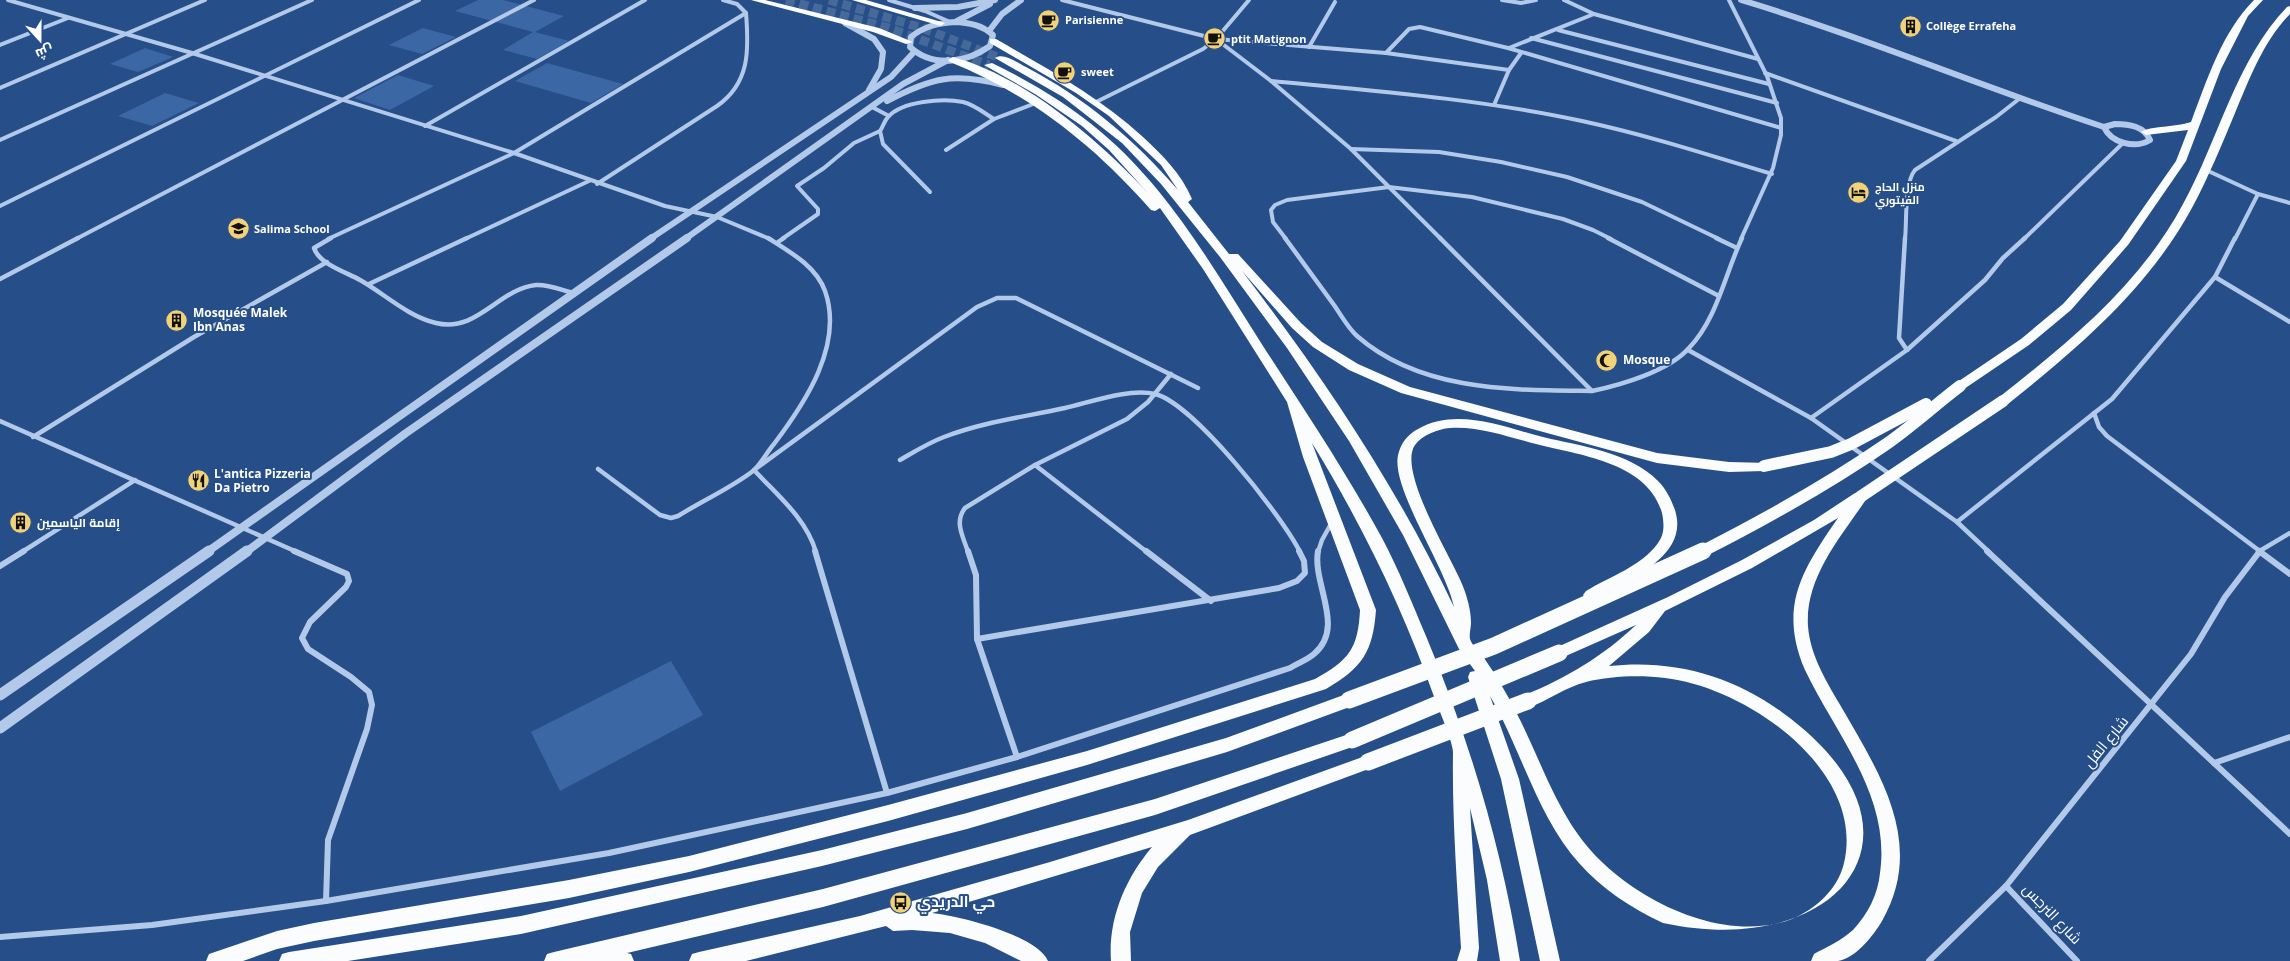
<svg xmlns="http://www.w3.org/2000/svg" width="2290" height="961" font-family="'Open Sans',Cairo,sans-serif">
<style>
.green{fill:#3b67a4}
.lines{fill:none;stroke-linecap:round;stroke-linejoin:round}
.trunk-tunnel{stroke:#47699a;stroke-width:9;stroke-dasharray:9 5;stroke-linecap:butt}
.minor-far2{stroke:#b3c9e9;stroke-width:4}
.minor-far1{stroke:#b3c9e9;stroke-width:4.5}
.minor{stroke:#b3c9e9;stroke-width:6}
.tertiary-far2{stroke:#b3c9e9;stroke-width:6}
.tertiary-far1{stroke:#b3c9e9;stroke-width:8}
.tertiary{stroke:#b3c9e9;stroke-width:11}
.trunk{fill:#fafcfe;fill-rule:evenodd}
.trunk-bridge-far1{stroke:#fafcfe;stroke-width:12}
.trunk-bridge{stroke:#fafcfe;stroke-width:17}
.labels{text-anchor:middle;stroke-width:4;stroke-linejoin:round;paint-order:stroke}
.far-poi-label{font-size:11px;font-weight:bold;fill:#fff;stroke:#264e88;text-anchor:start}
.poi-label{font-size:12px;font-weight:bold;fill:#fff;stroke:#264e88;text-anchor:start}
.near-street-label{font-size:15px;fill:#fff;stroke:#264e88}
.near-poi-label{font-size:15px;font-weight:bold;fill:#fff;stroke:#264e88;text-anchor:start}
</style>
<rect width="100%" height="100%" fill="#264e88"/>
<!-- green -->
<g class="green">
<path d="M478 0H503L564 16 535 32 569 41 537 59 503 50 533 32 455 11Z"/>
<path d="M423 28 456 37 422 54 389 45Z"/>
<path d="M145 48 173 57 138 72 110 64Z"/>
<path d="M547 63 623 84 591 103 515 81Z"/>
<path d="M398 75 434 86 390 110 354 98Z"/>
<path d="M165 93 199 103 152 126 118 116Z"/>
<path d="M671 661 703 715 560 791 531 732Z"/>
</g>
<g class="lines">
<!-- trunk-tunnel -->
<g class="trunk-tunnel">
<path d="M786 0 889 28 989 65"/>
<path d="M829 0 922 28 1000 58"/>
</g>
<!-- minor-far2 -->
<g class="minor-far2">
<path d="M8 0 192 53 514 153 665 206 717 217 770 239"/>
<path d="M889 0 925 11 950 22"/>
<path d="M1062 0 1216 39 1386 53 1409 29 1420 27 1508 48 1781 128"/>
<path d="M1249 0 1216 39 1271 81 1351 149 1441 239"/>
<path d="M1502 0 1521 3 1536 0"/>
<path d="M1564 0 1594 14 1758 59"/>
<path d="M1729 0 1767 76 1781 118V135L1773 168 1741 239"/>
<path d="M1558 30 1769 84"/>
<path d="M1531 38 1777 103"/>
<path d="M0 45 68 18"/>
<path d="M1309 47 1335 2"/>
<path d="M1509 48 1594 14"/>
<path d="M1386 53 1509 70 1521 53"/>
<path d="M1765 73 1956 141"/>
<path d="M1271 81C1375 91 1480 99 1582 121 1647 135 1709 155 1772 174"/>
<path d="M0 88 205 0"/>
<path d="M1096 102 1203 49 1216 39"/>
<path d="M1494 105 1509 70"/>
<path d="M872 107 889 116"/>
<path d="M425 126 645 0"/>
<path d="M0 140 312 0"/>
<path d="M1351 149 1439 152 1501 162 1567 177 1642 202 1719 239"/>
<path d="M946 150 994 119 1036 103"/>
<path d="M2206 170 2258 194 2290 203"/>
<path d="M597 184 717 106C750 83 749 50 746 13"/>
<path d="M930 192 883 144 880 131C883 127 884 121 888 117 902 101 943 98 963 102 975 105 984 113 994 119"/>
<path d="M0 206 419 0"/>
<path d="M76 239 534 0"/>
<path d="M328 239 514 153 746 13 737 4 723 0"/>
<path d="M465 239 589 181"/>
<path d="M782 239 818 214V209L797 186 824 168 854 143 880 131"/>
<path d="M1286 239 1273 222 1271 210 1275 205 1287 200 1389 187 1472 197 1563 219 1593 230 1611 239"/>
<path d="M1905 239C1907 222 1904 183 1915 170L1996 117 2019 99"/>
<path d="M2024 239 2124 142"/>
<path d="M2235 239 2258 194"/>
</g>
<!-- minor-far1 -->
<g class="minor-far1">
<path d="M331 238 314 248C319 264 346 272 360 280 385 294 407 316 436 323 478 333 498 289 536 285 548 284 561 290 573 293"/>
<path d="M1285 238C1301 260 1318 283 1334 305 1341 315 1348 328 1357 336 1421 392 1513 390 1592 391"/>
<path d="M1440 238 1592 391C1621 385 1669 371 1689 348 1717 319 1725 274 1742 238"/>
<path d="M1608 238 1719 296"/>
<path d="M1716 238 1737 248"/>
<path d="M1905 238 1899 338 1907 350"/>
<path d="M778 242 784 238"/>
<path d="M2215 277 2290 322"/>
<path d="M0 279 78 238"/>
<path d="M369 284 467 238"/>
<path d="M1688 350 1811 418 1957 522 1989 552"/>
<path d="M2094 413 2099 427 2107 436 2261 552"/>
<path d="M1811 418 1907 350 1985 280 2003 258 2025 238"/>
<path d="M0 421 297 552"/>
<path d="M33 437 194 337 327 262"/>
<path d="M900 460C914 452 928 443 944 437 983 422 1024 417 1065 408 1091 402 1129 388 1155 394 1193 403 1282 516 1300 552"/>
<path d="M1035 465 1127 419 1148 402 1171 374"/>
<path d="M598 469 660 515 671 518 678 516C702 501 731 488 753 471 761 464 767 452 774 444 805 403 844 345 825 291 816 266 790 252 768 238"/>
<path d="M1957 522 2112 399 2215 277 2235 238"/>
<path d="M22 552 135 480"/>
<path d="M816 552C806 518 777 495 754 470L977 307 997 298H1016L1198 388"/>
<path d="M968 552C963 536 954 522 965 508L1035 465 1147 552"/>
<path d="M1318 552 1322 540 1332 522"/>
<path d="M2258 552 2290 533"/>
</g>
<!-- minor -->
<g class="minor">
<path d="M294 551 347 574 349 581 346 587 310 622 302 638 308 649 351 677 369 692 372 705 367 729 328 840 326 901"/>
<path d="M815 551 887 793"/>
<path d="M968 551 976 575 977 639 1017 757"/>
<path d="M1146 551 1211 601"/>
<path d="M1987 551 2290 834"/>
<path d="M2259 551 2290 574"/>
<path d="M0 566 24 551"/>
<path d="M977 639 1279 588 1297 581 1305 573 1304 561 1299 551"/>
<path d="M2214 763 2290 737"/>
<path d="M2006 886 2077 961"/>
<path d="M0 937 152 925 326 901 609 853 887 793 1017 757 1290 668C1298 663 1307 660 1314 654 1346 627 1312 584 1318 551"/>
<path d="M1929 961 2006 886 2191 654 2225 597 2260 551"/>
</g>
<!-- tertiary-far2 -->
<g class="tertiary-far2">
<path d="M1741 0C1864 37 1982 87 2104 127"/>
<path d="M915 8 958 7 995 0"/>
<path d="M957 21 990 4"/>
<path d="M956 22C970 23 982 25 993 35L990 46C966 63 933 68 910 47L911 37C924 26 939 23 956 22Z"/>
<path d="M845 23 874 39 883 52 881 69 869 90"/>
<path d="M989 31 1002 14 1021 0"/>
<path d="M887 101C931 78 953 72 1003 85"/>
<path d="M2115 124C2129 124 2144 126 2150 140 2135 149 2111 143 2104 127Z"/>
<path d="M650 239 891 77 914 52"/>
<path d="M685 239 903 84 948 60"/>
</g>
<!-- tertiary-far1 -->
<g class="tertiary-far1">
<path d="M207 552 652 238"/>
<path d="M246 552 406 433 687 238"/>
</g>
<!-- tertiary -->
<g class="tertiary">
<path d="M0 695 209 551"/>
<path d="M0 728 247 551"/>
</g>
<!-- trunk -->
<g class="trunk">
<path d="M751 0H765L879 28 913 42 906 44 873 32Z"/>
<path d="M852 0H866L945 23 941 26Z"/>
<path d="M2254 0H2263L2248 16 2221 69 2186 161 2128 245 2071 310 2029 345 1964 389H1956L1954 386 1956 383 2021 339 2063 304 2120 241 2176 161 2188 130 2146 135 2141 132C2149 126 2178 127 2191 122 2207 80 2222 32 2254 0Z"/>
<path d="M2290 6V14C2263 42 2250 78 2235 113 2222 144 2209 176 2193 206 2149 288 2079 347 2008 404H1998L1997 401 1998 398C2069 342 2140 285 2183 204 2218 141 2236 60 2287 7Z"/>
<path d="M990 39H996C1048 69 1098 96 1143 137 1163 156 1181 173 1192 199L1188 202 1229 254H1238L1301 323 1322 342 1358 364 1410 387 1657 453 1729 462 1769 463 1771 466 1769 469 1764 471 1729 472 1657 463 1401 393 1349 370 1313 347 1292 328 1242 271C1323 376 1397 487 1454 607 1446 567 1391 489 1398 455 1401 443 1407 435 1418 429 1457 407 1503 427 1543 437 1580 446 1630 452 1658 481 1666 489 1671 499 1675 510 1687 548 1649 569 1621 585 1611 590 1602 597 1591 601L1586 599 1583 595 1586 591C1609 577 1642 566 1658 543 1665 534 1664 523 1662 513 1648 462 1578 455 1536 444 1508 437 1479 426 1450 428 1438 429 1422 435 1415 445 1397 470 1451 557 1462 584 1467 596 1471 610 1471 623 1471 627 1469 635 1470 639 1472 646 1480 652 1484 658 1496 675 1507 694 1516 712 1537 752 1551 796 1577 833 1618 893 1719 947 1792 919 1816 909 1838 889 1844 863 1866 770 1746 687 1665 678 1640 675 1610 676 1586 682 1566 687 1547 701 1528 708L1522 706 1520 701 1522 696C1565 679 1602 657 1636 625L1559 659 1553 657 1551 653 1553 649 1668 597 1742 560 1814 520 1855 493H1865L1867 497 1865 501C1840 538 1805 578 1808 626 1810 654 1825 679 1839 703 1878 771 1927 842 1882 921 1873 936 1856 958 1838 961 1830 961 1820 961 1811 961L1814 954C1827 947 1842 940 1853 930 1868 914 1878 894 1880 873 1891 796 1836 735 1805 670 1778 607 1802 570 1838 518L1752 568 1665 611 1649 632 1609 666C1672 659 1732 675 1783 713 1945 831 1840 961 1663 923 1631 908 1602 889 1579 863 1538 818 1521 749 1490 696L1519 779 1560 961H1540L1501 779 1468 677 1470 672 1475 671 1459 649 1403 535 1349 441 1287 348 1220 257 1161 184 1122 143 1063 97 995 58C1003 52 1018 63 1026 67 1085 98 1135 140 1178 190L1161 165 1109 116 1076 93 990 43Z"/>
<path d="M953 57C1027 77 1105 145 1155 201L1109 150 1082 126 1035 94 984 65 992 63C1031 82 1068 104 1101 132 1170 190 1215 271 1263 346 1304 409 1346 472 1382 538 1399 570 1412 603 1426 636 1470 741 1502 849 1520 961H1500L1487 880 1470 808 1479 948 1477 961H1457L1461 948C1457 883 1452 817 1453 752 1453 743 1440 712 1436 702 1403 609 1364 528 1312 443L1376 610C1373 652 1362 668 1326 689L1087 765 888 821 689 872 569 898 314 941 277 949 243 961H206L209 954 277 931 314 923 569 880 689 856 888 805 1087 751 1315 679C1349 660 1358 649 1360 610L1303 457 1287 402 1203 269 1160 208 1155 211 1151 210C1095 146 1030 94 950 62L948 60Z"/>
<path d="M1349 693 1355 695 1357 700 1355 705 1227 752 967 829 822 866 521 934 348 961H279L282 954 289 952 521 916 822 850 967 813 1226 738Z"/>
<path d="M1352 733 1358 735 1360 740 1358 745 1155 815 823 907 627 953 631 954 634 961H544L547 954 554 952 823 889 1155 799Z"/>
<path d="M1368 755 1374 757 1376 762 1374 767 1190 835 1158 867 1142 893 1130 932 1131 961H1111C1108 919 1125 879 1152 847L932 913C959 916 1037 935 1048 961H1021L985 943 950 933 912 930 893 931 886 926 746 961H689L692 954 699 952 860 916 1050 862 1188 820Z"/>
</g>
<!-- trunk-bridge-far1 -->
<g class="trunk-bridge-far1">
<path d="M1764 466 1831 452 1851 444 1926 404"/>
<path d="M1860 497 2003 401"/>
<path d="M1701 552C1764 520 1827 485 1885 445 1911 427 1935 405 1960 386"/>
</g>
<!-- trunk-bridge -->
<g class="trunk-bridge">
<path d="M1349 700 1494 646 1703 551"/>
<path d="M1352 740 1559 653"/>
<path d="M1368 762 1528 701"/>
</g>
</g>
<!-- icons -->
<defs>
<symbol id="cafe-disc" viewBox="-11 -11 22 22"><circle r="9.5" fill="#f2d278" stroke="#264e88"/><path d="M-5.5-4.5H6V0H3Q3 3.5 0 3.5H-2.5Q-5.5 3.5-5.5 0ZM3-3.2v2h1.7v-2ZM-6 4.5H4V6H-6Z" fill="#111"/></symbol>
<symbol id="building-disc" viewBox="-11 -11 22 22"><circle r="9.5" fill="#f2d278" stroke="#264e88"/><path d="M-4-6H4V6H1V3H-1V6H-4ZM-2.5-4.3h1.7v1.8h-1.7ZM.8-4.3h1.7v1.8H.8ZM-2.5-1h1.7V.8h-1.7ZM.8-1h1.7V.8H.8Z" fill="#111"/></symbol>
<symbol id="hotel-disc" viewBox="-11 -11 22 22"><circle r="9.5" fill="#f2d278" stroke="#264e88"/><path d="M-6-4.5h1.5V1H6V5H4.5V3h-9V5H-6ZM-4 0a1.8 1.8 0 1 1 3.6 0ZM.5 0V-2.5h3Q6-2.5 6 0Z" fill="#111"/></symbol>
<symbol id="school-disc" viewBox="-11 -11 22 22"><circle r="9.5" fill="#f2d278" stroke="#264e88"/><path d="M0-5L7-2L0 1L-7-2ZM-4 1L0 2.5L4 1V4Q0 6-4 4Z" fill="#111"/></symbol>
<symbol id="mosque-disc" viewBox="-11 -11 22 22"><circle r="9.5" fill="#f2d278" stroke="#264e88"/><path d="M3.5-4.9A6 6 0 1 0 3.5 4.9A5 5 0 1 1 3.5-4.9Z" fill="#111"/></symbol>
<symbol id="restaurant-disc" viewBox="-11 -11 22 22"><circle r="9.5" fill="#f2d278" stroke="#264e88"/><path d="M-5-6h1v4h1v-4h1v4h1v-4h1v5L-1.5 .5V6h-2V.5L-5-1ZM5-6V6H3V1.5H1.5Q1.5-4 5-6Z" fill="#111"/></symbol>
<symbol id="bus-disc" viewBox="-11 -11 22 22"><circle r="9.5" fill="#f2d278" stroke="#264e88"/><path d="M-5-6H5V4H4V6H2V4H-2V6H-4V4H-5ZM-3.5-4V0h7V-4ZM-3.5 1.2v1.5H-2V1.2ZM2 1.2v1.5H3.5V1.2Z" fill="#111"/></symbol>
</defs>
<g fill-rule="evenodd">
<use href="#cafe-disc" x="1036" y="8" width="25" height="25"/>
<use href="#building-disc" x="1898" y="14" width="25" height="25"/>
<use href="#cafe-disc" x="1202" y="26" width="25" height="25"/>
<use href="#cafe-disc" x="1052" y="60" width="25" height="25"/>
<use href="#hotel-disc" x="1846" y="180" width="25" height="25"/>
<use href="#school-disc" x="226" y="216" width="25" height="25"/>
<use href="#building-disc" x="164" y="308" width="25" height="25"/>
<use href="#mosque-disc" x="1594" y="348" width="25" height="25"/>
<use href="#restaurant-disc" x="186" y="468" width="25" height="25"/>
<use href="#building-disc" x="8" y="510" width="25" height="25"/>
<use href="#bus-disc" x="888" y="890" width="25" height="25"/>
</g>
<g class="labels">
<!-- far-poi labels -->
<g class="far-poi-label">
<text x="1065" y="24">Parisienne</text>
<text x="1926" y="30">Collège Errafeha</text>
<text x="1231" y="43">ptit Matignon</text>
<text x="1081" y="76">sweet</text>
<text x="1875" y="191">منزل الحاج<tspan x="1875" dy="13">الفيتوري</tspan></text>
<text x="254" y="233">Salima School</text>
</g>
<!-- poi labels -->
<g class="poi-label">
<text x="193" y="317">Mosquée Malek<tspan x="193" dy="14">Ibn Anas</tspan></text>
<text x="1623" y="364">Mosque</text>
<text x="214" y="478">L'antica Pizzeria<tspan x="214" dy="14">Da Pietro</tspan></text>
<text x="37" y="527">إقامة الياسمين</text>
</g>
<!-- near-street labels -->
<g class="near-street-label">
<text transform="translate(2106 742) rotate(-51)" y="5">شارع الفل</text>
<text transform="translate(2052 914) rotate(46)" y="5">شارع النرجس</text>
</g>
<!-- near-poi labels -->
<g class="near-poi-label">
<text x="917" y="907">حي الدريدي</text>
</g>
</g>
<!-- north arrow -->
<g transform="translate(40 40) rotate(159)" stroke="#264e88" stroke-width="4" paint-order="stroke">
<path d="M0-4L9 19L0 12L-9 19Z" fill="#ffffff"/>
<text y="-8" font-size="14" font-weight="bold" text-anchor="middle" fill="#ffffff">ش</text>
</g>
</svg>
